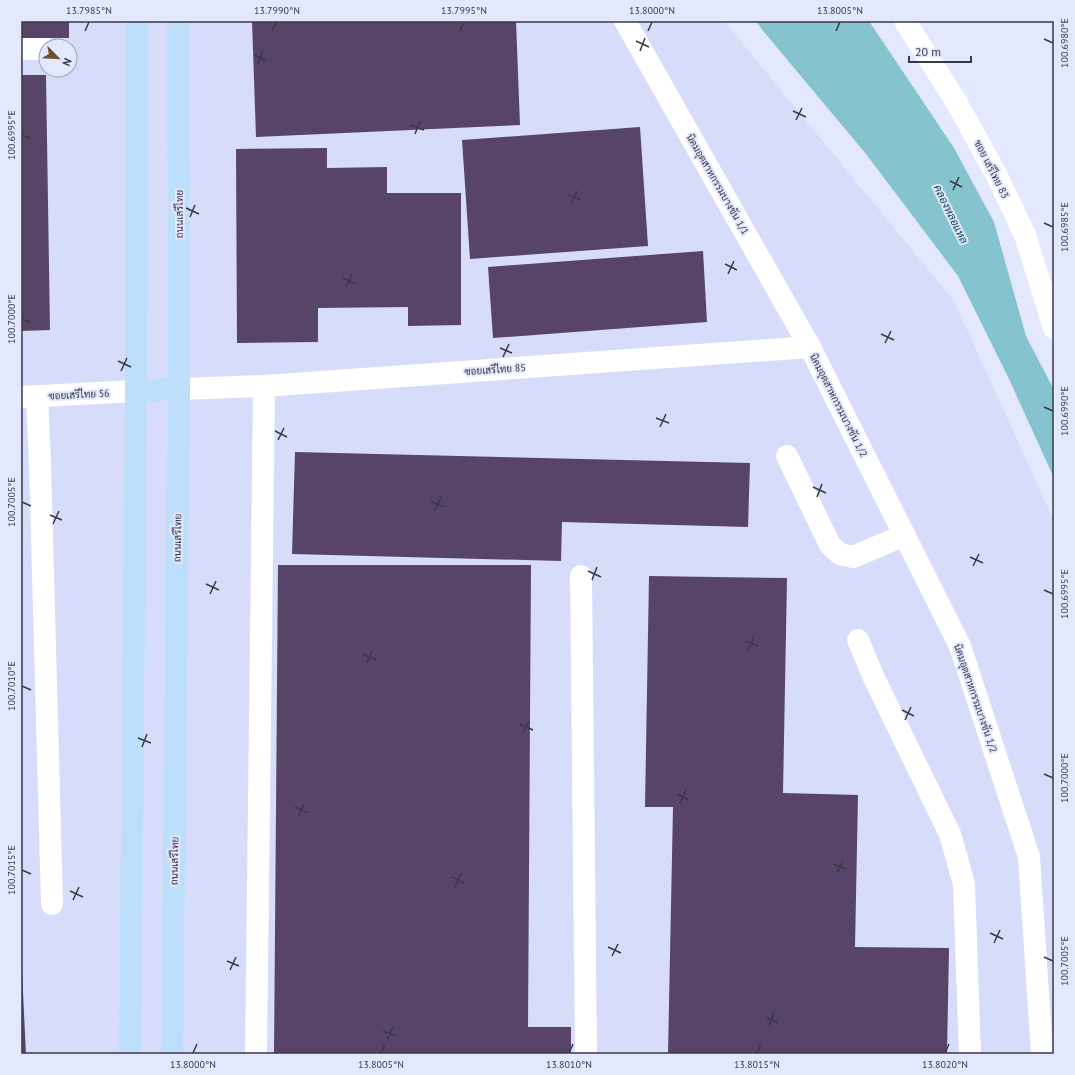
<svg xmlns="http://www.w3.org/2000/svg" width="1075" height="1075" font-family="'PT Sans',Sarabun,sans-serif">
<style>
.built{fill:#d6dcf9;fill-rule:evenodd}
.water{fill:#85c3cf}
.building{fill:#584469}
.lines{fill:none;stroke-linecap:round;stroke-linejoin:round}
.minor{stroke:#fff;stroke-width:22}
.major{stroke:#bddffb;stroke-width:22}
.ticks{fill:none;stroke:#383a43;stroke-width:1.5}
.labels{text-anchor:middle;stroke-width:4;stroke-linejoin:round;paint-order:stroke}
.street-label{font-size:10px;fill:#383a43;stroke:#e3e8fe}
.water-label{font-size:11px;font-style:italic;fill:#0a444d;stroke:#e3e8fe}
.neatline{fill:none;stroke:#383a43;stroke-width:1.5}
.ticks-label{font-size:10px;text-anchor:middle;fill:#383a43}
</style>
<rect width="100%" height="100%" fill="#e3e8fe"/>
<!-- built -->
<path class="built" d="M21 21H724L954 301 1054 521V1054H21ZM46 46H70V70H46Z"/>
<!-- water -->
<path class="water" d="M756 21H869L954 148 994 222 1026 336 1054 390V478L1009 379 958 276 866 154 764 32Z"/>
<!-- building -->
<g class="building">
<rect x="21" y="21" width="48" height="17"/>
<path d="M252 21H516L520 125 256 137Z"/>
<path d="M21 75H46L50 330 21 331Z"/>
<path d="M640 127 648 246 470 259 462 140Z"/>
<path d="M327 148V168L387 167V193H461V325L408 326V307L318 308V342L237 343 236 149Z"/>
<path d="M703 251 707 322 493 338 488 267Z"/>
<path d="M295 452 750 463 748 527 562 522 561 561 292 554Z"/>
<path d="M278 565H531L528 1027H571V1054H274Z"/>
<path d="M649 576 787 578 783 793 858 795 855 947 949 948 947 1054H668L673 807H645Z"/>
<path d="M21 971H22L26 1054H21Z"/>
</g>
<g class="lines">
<!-- minor -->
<g class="minor">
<path d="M625 21 810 347 960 646 1029 857 1042 1054"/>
<path d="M905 21 957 103 996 174 1025 235 1054 328"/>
<path d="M21 49H46"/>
<path d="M179 389 264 386 810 347"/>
<path d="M37 396 40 463 52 904"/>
<path d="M21 397 136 391"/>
<path d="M787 456 830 545 840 554 853 557 905 535"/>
<path d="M581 576 586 1054"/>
<path d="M858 640 874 678 950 834 964 884 970 1054"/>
<path d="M256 1054 264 386"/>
</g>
<!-- major -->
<g class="major">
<path d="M136 391 179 389"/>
<path d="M130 1054 136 391 137 21"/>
<path d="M172 1054 179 389 178 21"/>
</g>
</g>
<!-- ticks -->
<path class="ticks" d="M85 31 89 22M272 31 277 22M460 31 464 22M648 31 652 22M836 31 840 22M1044 39 1053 43M636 41 649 47M640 51 645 38M254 55 267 61M258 64 263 51M793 111 806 117M796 120 802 108M411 125 424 130M415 134 420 121M22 135 31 139M950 181 962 187M953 190 959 177M568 195 581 200M571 204 577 191M186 208 199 214M190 217 195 205M1044 223 1053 227M725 264 737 270M728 274 734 261M343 278 356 284M346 287 352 274M22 319 31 323M881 334 894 340M885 343 891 331M500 348 512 353M503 357 509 344M118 361 131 367M121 371 127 358M1044 407 1053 411M656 418 669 423M660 427 666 414M275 431 287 437M278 440 284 428M813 487 826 493M817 497 822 484M431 501 444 507M22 502 31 506M435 510 441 497M50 515 62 520M53 524 59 511M970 557 983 563M973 566 979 554M588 571 601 577M592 580 597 567M206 584 219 590M1044 590 1053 594M210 594 216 581M745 641 758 646M748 650 754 637M363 654 376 660M367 663 372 651M22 686 31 690M902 710 914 716M905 720 911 707M520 724 533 730M523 733 529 721M138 738 151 743M142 747 147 734M1044 774 1053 778M677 794 689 800M680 803 686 790M295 807 308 813M298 817 304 804M833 864 846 869M22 870 31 874M837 873 843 860M452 877 464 883M455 887 461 874M70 891 83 897M73 900 79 887M990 933 1003 939M994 943 1000 930M608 947 621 953M612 956 618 944M1044 957 1053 961M227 961 239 966M230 970 236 957M765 1017 778 1023M769 1026 774 1013M383 1031 396 1036M387 1040 393 1027M193 1053 197 1044M381 1053 385 1044M569 1053 573 1044M757 1053 761 1044M945 1053 949 1044"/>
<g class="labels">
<!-- street labels -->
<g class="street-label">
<text transform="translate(992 169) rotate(63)" y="4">ซอย เสรีไทย 83</text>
<text transform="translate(718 184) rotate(60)" y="4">นิคมอุตสาหกรรมบางชัน 1/1</text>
<text transform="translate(179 214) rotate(-90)" y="4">ถนนเสรีไทย</text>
<text transform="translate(495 369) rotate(-4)" y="4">ซอยเสรีไทย 85</text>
<text transform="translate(79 394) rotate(-3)" y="4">ซอยเสรีไทย 56</text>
<text transform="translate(839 405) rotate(63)" y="4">นิคมอุตสาหกรรมบางชัน 1/2</text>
<text transform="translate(177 538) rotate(-89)" y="4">ถนนเสรีไทย</text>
<text transform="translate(976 698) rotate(71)" y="4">นิคมอุตสาหกรรมบางชัน 1/2</text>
<text transform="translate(174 861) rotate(-89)" y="4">ถนนเสรีไทย</text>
</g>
<!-- water labels -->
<g class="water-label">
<text transform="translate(951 214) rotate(64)" y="4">คลองหลอแหล</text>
</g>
</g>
<!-- border -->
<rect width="1075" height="1075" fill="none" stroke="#e3e8fe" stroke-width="44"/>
<!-- north arrow -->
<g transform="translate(58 58) rotate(114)"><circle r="19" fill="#e3e8fe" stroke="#9fa2b3"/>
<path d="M0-3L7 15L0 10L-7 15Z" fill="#6e5326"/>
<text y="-6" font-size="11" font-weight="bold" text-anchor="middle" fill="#383a43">N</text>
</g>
<!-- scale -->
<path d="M909 56v6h62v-6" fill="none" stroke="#383a43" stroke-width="2"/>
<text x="915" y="56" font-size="12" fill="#383a43" stroke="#e3e8fe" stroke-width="3" paint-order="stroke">20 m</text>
<rect x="22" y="22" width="1031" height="1031" class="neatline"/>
<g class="ticks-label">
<text x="89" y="14">13.7985°N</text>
<text x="277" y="14">13.7990°N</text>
<text x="464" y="14">13.7995°N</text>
<text x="652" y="14">13.8000°N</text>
<text x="840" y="14">13.8005°N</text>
<text transform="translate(1064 43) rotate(-90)" y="4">100.6980°E</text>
<text transform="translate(11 135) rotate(-90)" y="4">100.6995°E</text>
<text transform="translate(1064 227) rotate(-90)" y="4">100.6985°E</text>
<text transform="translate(11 319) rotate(-90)" y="4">100.7000°E</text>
<text transform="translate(1064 411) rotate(-90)" y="4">100.6990°E</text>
<text transform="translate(11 502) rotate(-90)" y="4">100.7005°E</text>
<text transform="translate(1064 594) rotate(-90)" y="4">100.6995°E</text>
<text transform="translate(11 686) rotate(-90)" y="4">100.7010°E</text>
<text transform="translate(1064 778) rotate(-90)" y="4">100.7000°E</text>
<text transform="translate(11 870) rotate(-90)" y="4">100.7015°E</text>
<text transform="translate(1064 961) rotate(-90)" y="4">100.7005°E</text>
<text x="193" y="1068">13.8000°N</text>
<text x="381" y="1068">13.8005°N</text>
<text x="569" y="1068">13.8010°N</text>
<text x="757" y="1068">13.8015°N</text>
<text x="945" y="1068">13.8020°N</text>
</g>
</svg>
